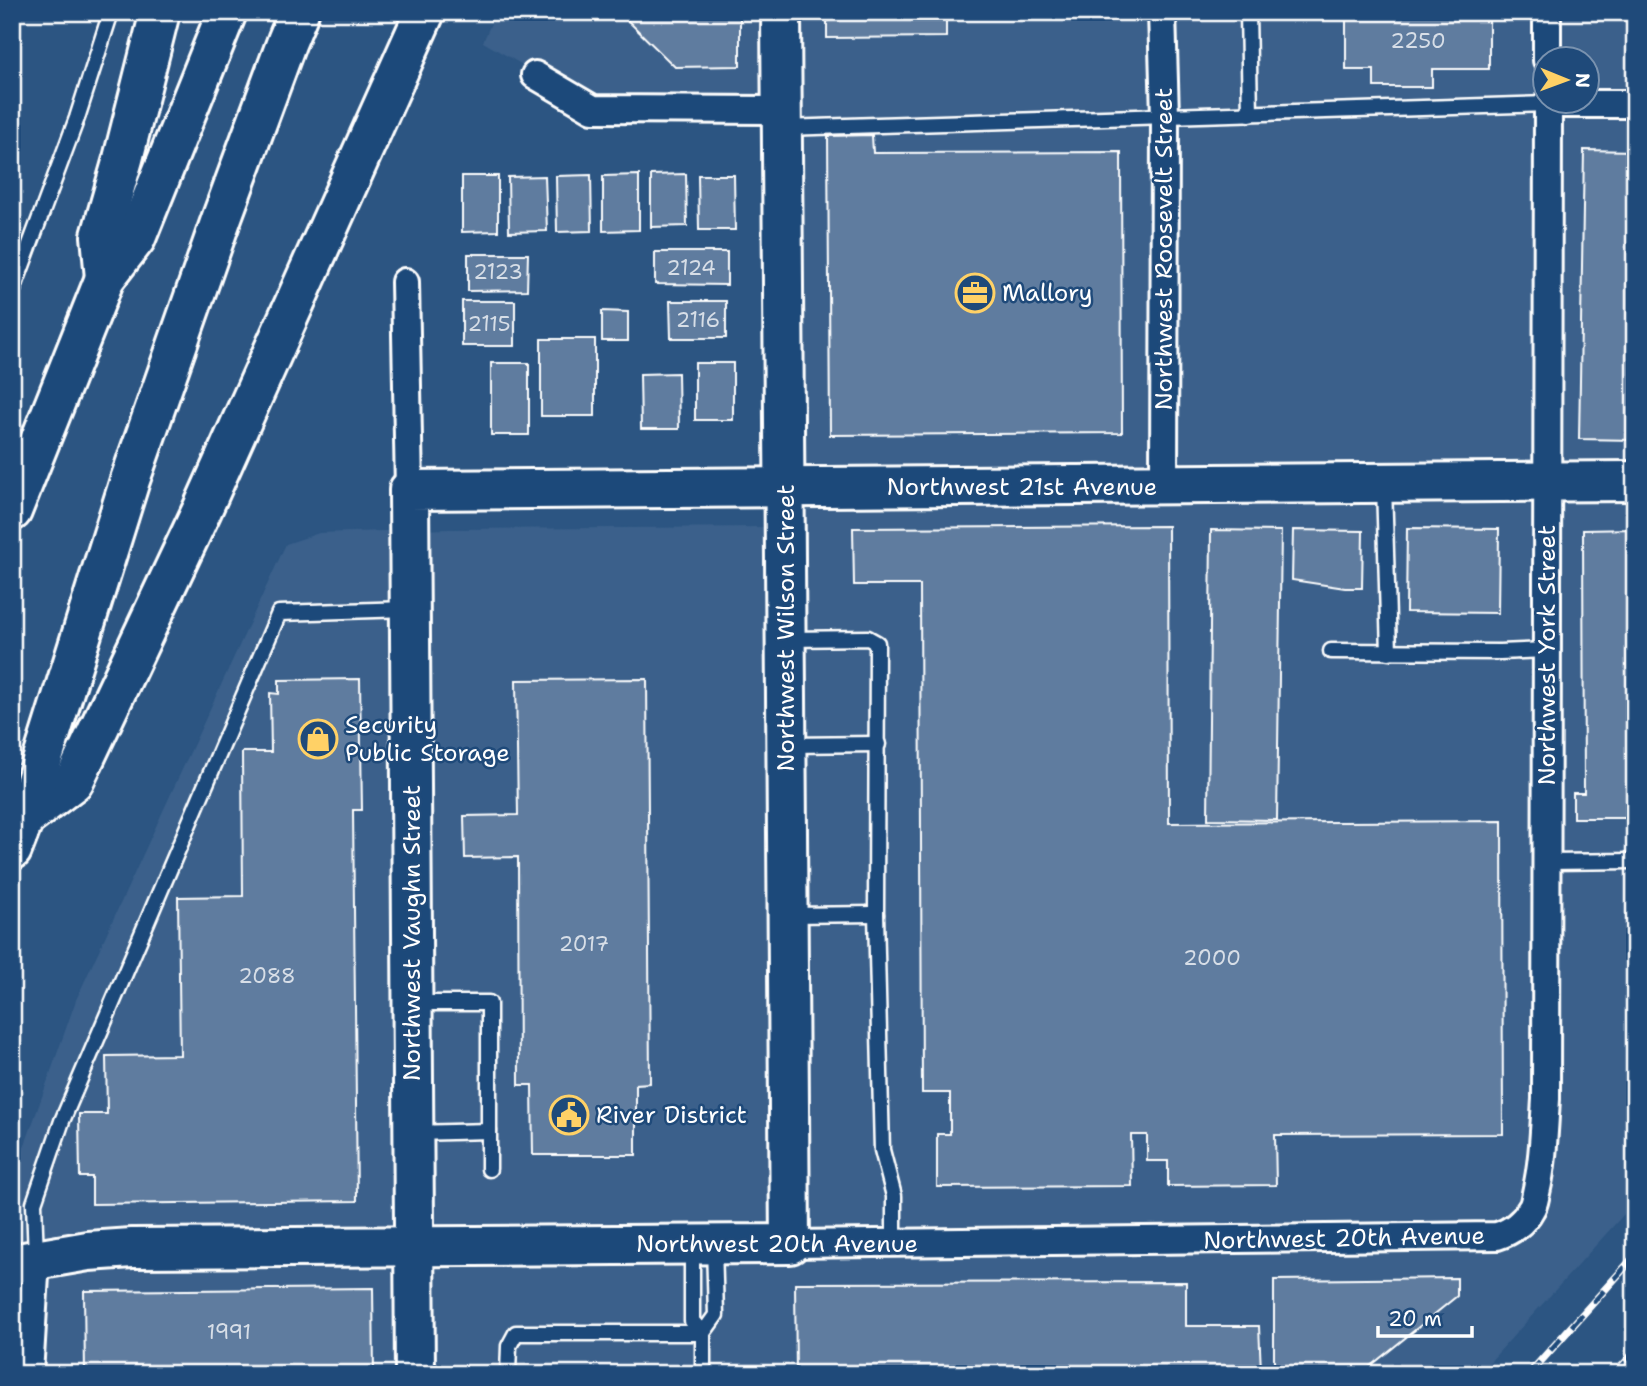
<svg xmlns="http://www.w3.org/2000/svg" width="1647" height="1386" font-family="'Shantell Sans',sans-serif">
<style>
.built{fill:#3b618b;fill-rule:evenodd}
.building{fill:#5e7c9f;stroke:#fff;stroke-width:2}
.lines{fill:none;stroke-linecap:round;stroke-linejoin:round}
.lane-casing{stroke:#fff;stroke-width:19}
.street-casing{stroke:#fff;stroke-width:32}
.secondary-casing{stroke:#fff;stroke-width:44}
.highway-casing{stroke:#fff;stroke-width:44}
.lane{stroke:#1f4a7a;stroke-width:14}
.street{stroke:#1f4a7a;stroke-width:26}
.secondary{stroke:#1f4a7a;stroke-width:38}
.highway{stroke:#1f4a7a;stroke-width:38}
.rail-casing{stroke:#fff;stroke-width:8}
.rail{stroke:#1f4a7a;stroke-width:5;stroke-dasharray:16;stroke-linecap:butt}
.labels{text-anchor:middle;stroke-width:5;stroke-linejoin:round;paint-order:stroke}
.number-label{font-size:21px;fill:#d7dee7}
.street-label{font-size:24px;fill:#fff;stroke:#1f4a7a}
.poi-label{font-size:24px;fill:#fff;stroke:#1f4a7a;text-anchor:start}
</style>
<rect width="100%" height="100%" fill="#2c5582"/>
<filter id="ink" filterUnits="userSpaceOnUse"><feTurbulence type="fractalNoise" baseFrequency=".0143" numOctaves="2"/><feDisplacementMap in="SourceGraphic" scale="14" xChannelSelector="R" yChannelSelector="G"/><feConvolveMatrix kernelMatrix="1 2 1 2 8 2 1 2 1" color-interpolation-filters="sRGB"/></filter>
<g filter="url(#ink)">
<!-- built -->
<path class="built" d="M496 12H1635V1202L1479 1374H12V1182L76 1000 286 544 319 533 450 529 787 527 784 108 595 107 483 42ZM1546 60H1588V102H1546Z"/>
<!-- building -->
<g class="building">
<path d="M619 12H740V66L675 67Z"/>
<path d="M827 12H946V37L827 38Z"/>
<path d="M1346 12H1489V69H1432V87H1374V70H1346Z"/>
<path d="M872 135 873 153 1121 152 1122 433 830 435 828 136Z"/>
<path d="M1584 150 1635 151V440L1579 439Z"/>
<path d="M686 174 687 226 651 227V175Z"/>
<path d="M591 175 592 231 557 232 556 176Z"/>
<path d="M639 175V230L603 231V176Z"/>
<path d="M698 175H734L735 230H699Z"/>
<path d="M462 176H498V231L462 232Z"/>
<path d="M545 176 547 231 509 232 508 177Z"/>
<path d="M655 252H727V285L655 284Z"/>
<path d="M468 254H528L527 290 468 291Z"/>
<rect x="462" y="301" width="53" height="45"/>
<path d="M670 301H726V338H671Z"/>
<path d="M602 311 628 312V341H602Z"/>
<rect x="541" y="339" width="54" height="77"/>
<rect x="491" y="363" width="38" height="72"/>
<rect x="695" y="363" width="38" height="57"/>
<path d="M678 373 679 429H641L640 374Z"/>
<path d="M1168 526 1169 823 1502 821 1503 1134 1275 1135 1276 1185 1168 1186V1161H1147V1135H1131L1132 1186 937 1187V1134H950V1093H922L920 585H854L853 528Z"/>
<path d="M1407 528 1499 529 1498 613 1406 612Z"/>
<path d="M1635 529V818H1573V793H1584L1583 530Z"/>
<path d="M1211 530 1281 531 1277 820 1208 819Z"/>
<path d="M1293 530 1363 531 1362 588H1345L1292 580Z"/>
<path d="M360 679 362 810H353L357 1201 92 1204V1177H80L79 1114H107L106 1056 180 1055 178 897 243 896 242 752H271L270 693 279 694V680Z"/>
<path d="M647 679 650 1083 636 1084V1155H533L532 1085H519L518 857 465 858 464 816 518 815 516 680Z"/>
<path d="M1457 1278V1296L1368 1368 1364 1374H1274V1280Z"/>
<path d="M1186 1282V1326H1259L1261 1371 1167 1372 1168 1374H796L795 1283Z"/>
<path d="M373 1288 374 1374H85L84 1291Z"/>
</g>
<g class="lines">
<defs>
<g id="lane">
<path d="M1248 12 1250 114"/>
<path d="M783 128 1548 104"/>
<path d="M12 293 77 118 111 12"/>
<path d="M1384 485 1389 652"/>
<path d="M788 639 868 638 877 643 876 914 882 1150 894 1196V1243"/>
<path d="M1331 651 1500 652 1547 650"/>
<path d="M788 745 878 744"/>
<path d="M1547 862 1635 861"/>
<path d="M790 915 876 914"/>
<path d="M415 1003H489V1169"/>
<path d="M415 1133 489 1131"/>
<path d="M692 1246V1321L703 1333 716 1315 714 1245"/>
<path d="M36 1257 34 1203 62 1121 279 613 408 609"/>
<path d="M508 1374 509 1346 516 1333H703V1374"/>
</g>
<g id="street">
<path d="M1162 12 1165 116 1164 486"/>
<path d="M1547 12V60"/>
<path d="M535 75 593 109 782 110"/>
<path d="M1548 104H1635"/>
<path d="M405 282 409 490"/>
<path d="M790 1244 1497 1236C1511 1232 1524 1222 1531 1209 1534 1205 1535 1198 1536 1193 1543 1163 1544 1131 1546 1099L1548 102"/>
<path d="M29 1374 36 1259"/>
</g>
<g id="secondary">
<path d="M12 1264 88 1251 132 1248 790 1244 781 12"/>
<path d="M415 1374 409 490 1635 481"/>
</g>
<g id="highway">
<path d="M105 278 101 236 123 159 160 12"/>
<path d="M12 511 105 278 136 238 227 12"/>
<path d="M24 819 74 781 202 510 425 12"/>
<path d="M12 850 24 819 130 480 222 217 287 41 299 12"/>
</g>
</defs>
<!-- lane casing -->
<use href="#lane" class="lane-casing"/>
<!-- street casing -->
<use href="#street" class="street-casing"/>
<!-- secondary casing -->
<use href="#secondary" class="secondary-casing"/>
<!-- highway casing -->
<use href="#highway" class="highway-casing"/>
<!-- lane -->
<use href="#lane" class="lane"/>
<!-- street -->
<use href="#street" class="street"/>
<!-- secondary -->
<use href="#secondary" class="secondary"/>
<!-- highway -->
<use href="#highway" class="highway"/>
<defs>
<g id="rail">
<path d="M1529 1374 1635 1256"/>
<path d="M1615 1374 1635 1352"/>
</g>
</defs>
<!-- rail casing -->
<use href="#rail" class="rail-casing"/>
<!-- rail -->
<use href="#rail" class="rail"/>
</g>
</g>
<!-- icons -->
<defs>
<symbol id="office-ring" viewBox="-11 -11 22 22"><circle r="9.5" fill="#1f4a7a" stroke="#ffd166" stroke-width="1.5"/><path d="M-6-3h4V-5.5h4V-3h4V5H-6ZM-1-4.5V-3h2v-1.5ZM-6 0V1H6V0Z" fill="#ffd166"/></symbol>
<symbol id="shop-ring" viewBox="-11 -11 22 22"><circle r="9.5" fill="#1f4a7a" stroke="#ffd166" stroke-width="1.5"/><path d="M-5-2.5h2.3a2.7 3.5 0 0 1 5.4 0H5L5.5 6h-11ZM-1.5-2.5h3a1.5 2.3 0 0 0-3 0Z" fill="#ffd166"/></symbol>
<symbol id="civic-ring" viewBox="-11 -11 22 22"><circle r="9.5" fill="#1f4a7a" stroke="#ffd166" stroke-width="1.5"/><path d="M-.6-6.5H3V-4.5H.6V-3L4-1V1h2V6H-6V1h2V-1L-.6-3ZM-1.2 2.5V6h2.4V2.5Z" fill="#ffd166"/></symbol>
</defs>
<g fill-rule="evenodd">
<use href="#office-ring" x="953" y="271" width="44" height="44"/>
<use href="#shop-ring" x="296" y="717" width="44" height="44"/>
<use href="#civic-ring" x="547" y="1093" width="44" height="44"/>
</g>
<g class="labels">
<!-- number labels -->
<g class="number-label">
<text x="1418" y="48">2250</text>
<text x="691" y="275">2124</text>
<text x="498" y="279">2123</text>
<text x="698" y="327">2116</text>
<text x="489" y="331">2115</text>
<text x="584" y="951">2017</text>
<text x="1212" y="965">2000</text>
<text x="267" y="983">2088</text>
<text x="229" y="1339">1991</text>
</g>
<!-- street labels -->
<g class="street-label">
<text transform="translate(1164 249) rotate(-90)" y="8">Northwest Roosevelt Street</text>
<text x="1022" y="495">Northwest 21st Avenue</text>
<text transform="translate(786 628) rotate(-90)" y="8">Northwest Wilson Street</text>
<text transform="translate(1547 655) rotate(-90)" y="8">Northwest York Street</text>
<text transform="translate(412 933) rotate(-90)" y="8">Northwest Vaughn Street</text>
<text transform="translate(1344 1238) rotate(-1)" y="8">Northwest 20th Avenue</text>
<text x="777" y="1252">Northwest 20th Avenue</text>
</g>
<!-- poi labels -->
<g class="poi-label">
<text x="1002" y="301">Mallory</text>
<text x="345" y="733">Security<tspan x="345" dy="28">Public Storage</tspan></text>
<text x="596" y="1123">River District</text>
</g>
</g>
<!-- margin -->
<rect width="1647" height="1386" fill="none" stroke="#1f4a7a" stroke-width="42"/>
<rect x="21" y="21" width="1605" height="1344" fill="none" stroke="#fff" stroke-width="2.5" filter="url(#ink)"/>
<!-- north arrow -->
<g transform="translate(1566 80) rotate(91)"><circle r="33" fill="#1f4a7a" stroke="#7992af" stroke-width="2"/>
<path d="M0-5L12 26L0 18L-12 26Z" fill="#ffd166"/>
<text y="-10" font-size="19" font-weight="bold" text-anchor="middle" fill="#ffffff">N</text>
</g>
<!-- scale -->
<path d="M1378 1326v10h94v-10" fill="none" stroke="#ffffff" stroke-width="3.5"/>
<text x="1388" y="1326" font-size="21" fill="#ffffff" stroke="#1f4a7a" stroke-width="5" paint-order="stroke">20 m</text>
</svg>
